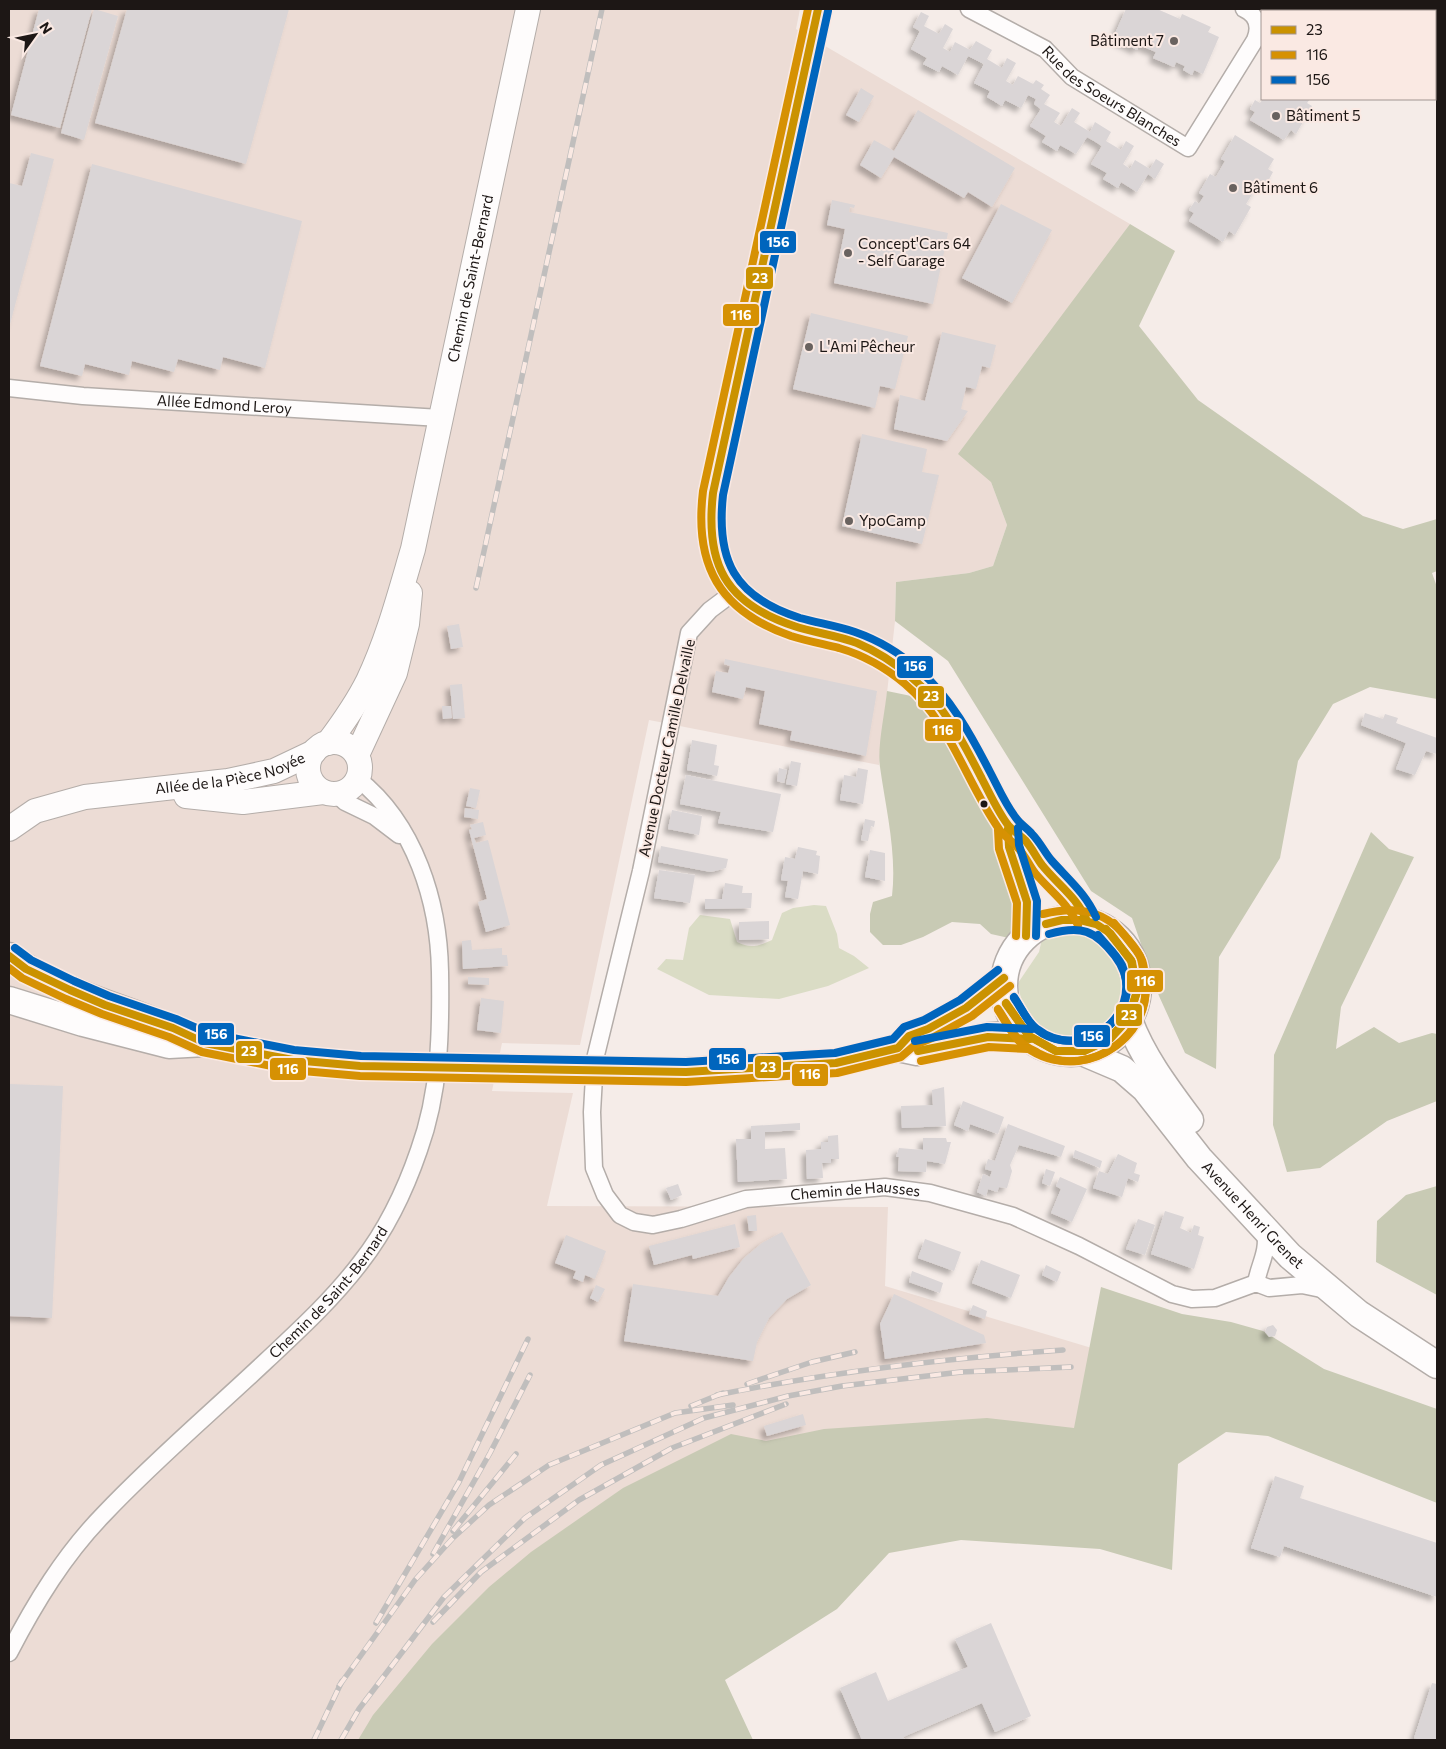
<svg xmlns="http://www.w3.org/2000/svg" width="1446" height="1749" font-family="Commissioner,sans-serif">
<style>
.built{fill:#ecdcd5}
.green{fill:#dadcc5}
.forest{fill:#c8cab4}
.building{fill:#dad5d6;filter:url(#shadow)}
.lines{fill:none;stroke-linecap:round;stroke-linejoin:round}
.street-casing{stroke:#b4ada9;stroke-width:19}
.secondary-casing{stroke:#b4ada9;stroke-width:26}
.primary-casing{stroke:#b4ada9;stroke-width:29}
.street{stroke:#fefcfc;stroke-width:16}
.secondary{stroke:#fefcfc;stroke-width:24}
.primary{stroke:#fefcfc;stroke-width:26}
.rail-casing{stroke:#c0bebd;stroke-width:5.5}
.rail{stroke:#fae9e3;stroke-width:4;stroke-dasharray:11;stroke-linecap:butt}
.primary-bridge-casing{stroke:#b4ada9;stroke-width:29;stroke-linecap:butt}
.primary-bridge{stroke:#fefcfc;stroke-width:26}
.bus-1-casing{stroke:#fae9e3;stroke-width:11}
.bus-2-casing{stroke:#fae9e3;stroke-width:11}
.bus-3-casing{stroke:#fae9e3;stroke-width:11}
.bus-1{stroke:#ca9200;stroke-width:8}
.bus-2{stroke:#d69103;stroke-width:8}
.bus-3{stroke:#0065bd;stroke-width:8}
.poi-dot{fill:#69625f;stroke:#fae9e3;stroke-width:2}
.bus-dot{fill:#1d1715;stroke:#fae9e3;stroke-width:2}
.labels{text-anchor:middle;stroke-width:4;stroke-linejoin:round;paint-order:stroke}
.poi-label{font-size:15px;fill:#1d1715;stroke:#fae9e3;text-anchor:start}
.street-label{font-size:15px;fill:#1d1715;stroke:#fae9e3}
.line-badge{stroke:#fae9e3;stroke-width:2}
.badge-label{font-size:14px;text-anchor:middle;font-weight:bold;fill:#fff}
</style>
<defs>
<filter id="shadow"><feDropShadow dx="-4.5" dy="4.5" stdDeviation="2.5" flood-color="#0004"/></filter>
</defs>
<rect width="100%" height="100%" fill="#f5ece8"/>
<!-- built -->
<path class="built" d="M9 9H800L796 29 1130 224 1106 258 991 482 1007 525 993 566 969 573 896 582 895 621 879 765 649 720 580 1045 502 1043 492 1091 573 1093 547 1206 888 1207 885 1286 1095 1349 1096 1459 382 1740H9Z"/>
<!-- green -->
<g class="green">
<path d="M814 905 826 906 837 934 839 948 854 956 869 968 828 986 779 999 709 995 657 969 666 959 683 960 689 928 700 915 730 919 737 942C750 949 759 946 772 940L782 913 793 908Z"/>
<path d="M1062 931C1167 931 1126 1068 1051 1034 1029 1024 1021 1006 1018 983L1039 952 1042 939Z"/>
</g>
<!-- forest -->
<g class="forest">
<path d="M1130 224 1175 251 1139 326 1198 400 1363 516 1403 529 1437 519V571L1432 573 1437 587V699L1370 687 1333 704 1298 761 1280 858 1219 957 1216 1069 1185 1053 1159 996 1132 918 1091 891 948 661 895 621 896 582 969 573 993 566 1007 525 991 482 958 454Z"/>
<path d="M887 691 916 697 949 748 1000 840 1020 897 1017 929 1009 938 991 934 980 924 952 922 923 937 901 945H883L870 932V914L873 902 892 896C897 853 886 810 880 767 877 748 885 712 887 691Z"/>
<path d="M1371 832 1389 849 1414 857 1341 1007 1336 1049 1374 1027 1399 1043 1432 1033 1437 1034V1101L1387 1121 1320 1168 1287 1172 1273 1125 1274 1055Z"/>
<path d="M1437 1186V1295L1376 1262 1377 1221 1406 1195Z"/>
<path d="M1101 1287 1182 1314 1231 1322 1263 1331 1324 1369 1437 1409V1503L1268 1436 1226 1432 1178 1464 1172 1570 1100 1549 961 1540 889 1553 837 1609 725 1680 753 1740H358L373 1715 432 1644 489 1587 531 1552 623 1488 731 1434 766 1441 824 1429 987 1418 1074 1428Z"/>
</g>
<!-- building -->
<g class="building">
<path d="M39 9H92L60 128 11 115Z"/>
<path d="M94 9 118 16 84 140 61 133Z"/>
<path d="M127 9H289L246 164 95 123Z"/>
<path d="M1126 9H1157L1180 19 1182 14 1211 27 1208 32 1219 37 1203 74 1194 70 1192 75 1183 70 1185 66 1176 62 1174 67 1153 58 1156 52 1139 45 1137 50 1113 38Z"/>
<path d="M1332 9H1353L1352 11H1331Z"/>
<path d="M921 12 929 16 924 26 939 34 945 24 953 29 943 48 950 52 955 42 970 50 976 41 992 50 987 59 1002 68 1007 58 1016 63 1006 81 1013 85 1018 76 1033 84 1036 80 1044 85 1041 89 1050 95 1044 104 1060 113 1054 122 1061 126 1072 108 1080 113 1074 122 1090 132 1095 122 1111 132 1106 141 1121 150 1126 141 1134 146 1123 164 1130 169 1135 160 1150 169 1156 159 1164 164 1155 179 1148 174 1137 192 1121 182 1118 188 1103 179 1107 173 1091 164 1102 146 1094 141 1087 137 1076 154 1060 145 1057 151 1042 142 1046 136 1030 126 1041 109 1034 104 1036 99 1028 95 1021 108 1005 100 1002 106 987 97 990 91 974 83 984 64 968 56 958 75 942 66 939 72 923 64 927 58 911 49 920 31 913 27Z"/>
<path d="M861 88 874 96 859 122 846 115Z"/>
<path d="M1263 99H1310L1307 103 1312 106 1296 134 1291 130 1284 140 1250 120 1255 112 1250 109 1255 100 1260 103Z"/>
<path d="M918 110 1015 168 992 207 968 192 964 198 894 157 881 178 860 165 874 140 894 151Z"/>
<path d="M1235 135 1274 159 1268 169 1273 172 1267 183 1261 180 1246 204 1251 207 1235 235 1229 231 1223 242 1189 221 1194 213 1189 210 1195 201 1199 204 1204 196 1199 193 1210 174 1216 177 1225 161 1221 159Z"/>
<path d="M31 153 54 159 9 328V183L22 186Z"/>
<path d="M92 164 302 221 265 368 223 357 220 370 178 359 174 372 132 361 129 375 85 364 82 376 40 366Z"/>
<path d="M832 200 855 205 854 208 850 207 849 212 948 233 933 304 834 283 845 229 827 225Z"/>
<path d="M1001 204 1052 230 1012 303 962 278Z"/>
<path d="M811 313 908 336 895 389 880 386 875 408 793 389Z"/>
<path d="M942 332 996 345 990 368 982 366 976 389 966 387 961 409 968 411 947 441 894 429 900 395 925 401Z"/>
<path d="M862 434 927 449 922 472 939 475 922 544 842 526Z"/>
<path d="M459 624 463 647 451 649 447 626Z"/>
<path d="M725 659 877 691 866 756 790 740 792 731 759 724 765 691 746 687 743 699 712 692 716 671 728 673 730 666 724 664Z"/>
<path d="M462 684 465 718 453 719 450 685Z"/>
<path d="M442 706H451L452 718 443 719Z"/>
<path d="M1365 713 1383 719 1385 714 1398 718 1396 723 1437 738V754L1426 751 1415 775 1396 769 1406 743 1361 725Z"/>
<path d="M692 740 717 745 714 765 719 766 717 776 687 770Z"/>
<path d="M791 761 801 763 797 786 786 784Z"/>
<path d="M779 768 787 770 784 783 777 781Z"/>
<path d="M858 768 868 770 863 804 840 800 844 775 856 777Z"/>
<path d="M686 775 781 794 773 832 718 823 721 812 680 804Z"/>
<path d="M470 788 480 790 476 808 466 806Z"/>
<path d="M465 808 479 810 478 819 464 817Z"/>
<path d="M672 810 702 816 699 835 668 829Z"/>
<path d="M865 819 875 821 874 827 871 826 868 841 861 840Z"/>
<path d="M483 822 486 835 474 838 476 843 488 840 510 925 486 932 478 902 487 899 469 830 472 829 470 825Z"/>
<path d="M661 846 728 859 726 868 711 872 658 862Z"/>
<path d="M798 847 817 851 816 855 820 856 818 874 803 871 798 899 785 897 788 881 781 880 785 857 795 859Z"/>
<path d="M870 850 885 853V881L865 877Z"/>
<path d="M659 870 695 875 690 903 654 898Z"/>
<path d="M725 883 743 886 742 893H752L751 908 705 909V899H722Z"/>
<path d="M769 921V939L739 940V922Z"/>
<path d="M471 940 472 950 502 948V955H507L508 966 463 969 462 941Z"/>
<path d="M468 977 489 978V985L468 984Z"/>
<path d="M481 998 504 1001 501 1033 477 1030Z"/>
<path d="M9 1084 63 1086 52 1318 9 1316Z"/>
<path d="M944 1087 946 1126 902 1128 901 1106 933 1105 932 1090Z"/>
<path d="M963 1101 1004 1117 998 1134 970 1124 968 1131 954 1125Z"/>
<path d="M800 1123V1130L765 1132V1149L785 1148 787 1179 738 1182 736 1139H751V1126Z"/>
<path d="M1008 1124 1065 1146 1061 1157 1019 1145 1010 1165 1012 1171 1007 1188 999 1187 997 1192 988 1189 986 1196 977 1192 983 1174 990 1177 992 1171 985 1169 988 1159 995 1161Z"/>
<path d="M838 1135 839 1159H831V1163H822L823 1178 807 1179 806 1150 821 1149V1142H828V1136Z"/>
<path d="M923 1138H946L947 1142H951L945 1164 927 1161 926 1172 898 1171 899 1157H896L899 1148 923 1150Z"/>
<path d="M1075 1150 1102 1161 1100 1168 1073 1157Z"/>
<path d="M1118 1154 1137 1163 1134 1173 1140 1175 1138 1182 1128 1178 1122 1197 1093 1188 1099 1171 1108 1174Z"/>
<path d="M1046 1169 1055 1172 1050 1186 1042 1183Z"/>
<path d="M1060 1177 1087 1189 1072 1222 1051 1213 1061 1189 1056 1186Z"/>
<path d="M678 1184 682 1195 671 1200 666 1188Z"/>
<path d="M1165 1211 1184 1217 1180 1228 1191 1233 1194 1225 1200 1227 1198 1235 1204 1237 1194 1269 1151 1254Z"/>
<path d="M756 1215 757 1231H749L747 1216Z"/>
<path d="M1138 1219 1155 1225 1145 1255 1126 1249Z"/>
<path d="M735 1224 740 1247 693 1259 692 1255 654 1265 649 1246Z"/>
<path d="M782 1232 811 1285 787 1299 769 1318 757 1342 753 1361 624 1341 633 1284 718 1296 729 1277 744 1258 762 1243Z"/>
<path d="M566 1235 606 1251 595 1279 585 1275 583 1282 573 1278 576 1271 555 1263Z"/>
<path d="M925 1239 961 1252 954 1271 918 1258Z"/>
<path d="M981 1260 1020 1275 1011 1298 972 1283Z"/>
<path d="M1046 1265 1061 1272 1057 1282 1042 1275Z"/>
<path d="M912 1271 943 1283 940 1293 909 1282Z"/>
<path d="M596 1285 605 1289 598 1302 590 1298Z"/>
<path d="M894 1294 984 1335 986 1343 885 1359 880 1324Z"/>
<path d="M973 1305 987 1311 985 1319 969 1314Z"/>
<path d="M1273 1325 1277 1330 1275 1336 1269 1337 1265 1332 1267 1327Z"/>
<path d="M803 1414 806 1425 767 1436 764 1426Z"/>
<path d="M1275 1476 1304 1486 1300 1498 1437 1543V1597L1284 1546 1280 1557 1251 1548Z"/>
<path d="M991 1623 1031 1716 995 1732 982 1703 903 1737 905 1740H862L840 1688 876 1672 888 1701 968 1667 955 1639Z"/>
<path d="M1432 1683 1437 1684V1740H1420L1414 1738Z"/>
</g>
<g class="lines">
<defs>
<g id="street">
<path id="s1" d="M969 9 1045 49 1072 77 1188 148 1255 40C1260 28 1258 15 1244 9"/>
<path id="s2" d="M9 388 83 396 440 418"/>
<path id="s3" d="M734 592 710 610 689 633 641 871 595 1059 592 1112 594 1168 605 1195 620 1215 634 1222 653 1225 681 1219 746 1199 885 1187 930 1193 1013 1216 1079 1246 1172 1294 1192 1299 1215 1298 1256 1283 1269 1288 1302 1285 1326 1290"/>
<path d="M336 794 345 802 374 816 399 835"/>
<path d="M1256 1283C1259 1265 1269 1251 1265 1232"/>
<path id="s4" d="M9 1653C35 1603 64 1555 104 1514 155 1460 212 1412 266 1361 299 1330 333 1299 361 1262 386 1230 406 1188 419 1150 440 1092 441 1032 440 972 439 902 415 824 358 779"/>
</g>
<g id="secondary">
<path d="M818 9 713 493C701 562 729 607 796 627 817 633 838 636 858 644 878 653 896 664 913 678 959 718 975 773 1007 823 1011 829 1018 833 1023 838 1031 846 1036 857 1043 866 1061 887 1077 894 1087 921"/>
<circle cx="334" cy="768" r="26"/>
<path id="s5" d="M328 743C343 723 357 703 368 681 388 639 400 593 413 549L528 9"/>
<path d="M357 755 395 673 407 624 410 593"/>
<path d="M186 796 243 802 323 792"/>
<path d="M1008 825 1009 847 1027 902 1026 936"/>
<path id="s6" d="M9 829 35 811 85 797 228 781 274 771 314 752"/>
</g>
<g id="primary">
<circle cx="1071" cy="986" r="67"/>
<path d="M9 956C64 997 133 1008 193 1038"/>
<path d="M9 1000 83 1023 169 1045 205 1043 293 1060 360 1066"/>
<path d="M1129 1020C1142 1056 1167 1089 1190 1120"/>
<path d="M898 1048 909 1036 928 1029 966 1008 1004 978"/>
<path id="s7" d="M1082 1052 1122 1069 1145 1089 1199 1158 1290 1256 1359 1314 1437 1365"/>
<path d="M674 1072 836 1063 898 1048 917 1052 990 1036 1010 1035 1030 1039"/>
</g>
</defs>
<!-- street casing -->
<use href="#street" class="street-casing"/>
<!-- secondary casing -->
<use href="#secondary" class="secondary-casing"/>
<!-- primary casing -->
<use href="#primary" class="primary-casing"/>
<!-- street -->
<use href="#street" class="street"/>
<!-- secondary -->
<use href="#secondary" class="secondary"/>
<!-- primary -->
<use href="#primary" class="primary"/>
<defs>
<g id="rail">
<path d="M476 588 602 9"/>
<path d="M747 1384 812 1362 855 1352"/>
<path d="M717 1395C831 1372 947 1358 1063 1350"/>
<path d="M691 1406 723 1393"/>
<path d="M453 1531 516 1454"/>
<path d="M433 1554 490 1453 530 1375"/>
<path d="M433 1622 481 1572 579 1500 672 1448 786 1404"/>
<path d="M376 1623 459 1482 528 1339"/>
<path d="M339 1686 415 1580 453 1538 489 1505 549 1465 675 1413 733 1405"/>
<path d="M314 1740 342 1681"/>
<path d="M341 1740 359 1709 444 1597 525 1518 601 1465 704 1418 788 1396 842 1386 961 1372 1071 1367"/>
</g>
</defs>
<!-- rail casing -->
<use href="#rail" class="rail-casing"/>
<!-- rail -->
<use href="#rail" class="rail"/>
<defs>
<path id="primary-bridge" d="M360 1066 674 1072"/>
</defs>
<!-- primary-bridge casing -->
<use href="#primary-bridge" class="primary-bridge-casing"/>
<!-- primary-bridge -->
<use href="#primary-bridge" class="primary-bridge"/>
<defs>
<g id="bus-1">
<path d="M818 9 713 493C705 564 725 603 794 626 815 633 836 635 857 643 876 651 895 663 911 677 944 704 963 742 982 779 990 794 998 812 1008 825 1013 831 1020 835 1025 840 1032 848 1036 857 1042 865 1058 885 1077 897 1087 921"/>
<path d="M1008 829 1009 847 1027 902 1026 936"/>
<path d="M9 956 26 969 70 990 105 1005 173 1028 205 1043 293 1060 360 1066 686 1072 836 1063 898 1048 909 1036 928 1029 966 1008 1004 978"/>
<path d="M1006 1003 1029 1036 1056 1051H1084L1109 1039 1128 1018 1137 992 1132 962 1110 933 1096 924 1080 920H1062L1046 924"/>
<path d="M1006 1004 1029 1036 1056 1051H1084L1110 1039 1129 1018 1137 991 1131 960 1106 929"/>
<path d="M918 1051 988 1037 1030 1039"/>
</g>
<g id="bus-2">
<path d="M808 9 703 491C694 565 719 611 791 636 807 641 823 644 839 648 863 655 886 668 905 684 951 723 966 782 999 829 1004 837 1013 841 1018 848 1025 855 1029 865 1035 873 1050 891 1068 903 1078 925"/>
<path d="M998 830 999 849 1017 903 1016 936"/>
<path d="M9 968 22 978 66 999 102 1014 169 1037 202 1052 291 1070 360 1076 686 1082 837 1073 901 1057 915 1045 932 1038 972 1016 1010 986"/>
<path d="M998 1009C1005 1019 1012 1034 1022 1043 1026 1047 1033 1050 1038 1053 1090 1081 1154 1034 1145 976 1144 970 1144 963 1141 958 1137 950 1130 943 1125 936 1104 909 1075 906 1043 914"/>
<path d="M998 1010C1005 1020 1012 1036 1022 1044 1074 1088 1158 1042 1144 975 1143 969 1142 961 1140 956 1134 944 1122 933 1114 923"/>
<path d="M921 1061 989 1047 1028 1049"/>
</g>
<g id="bus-3">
<path d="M828 11 723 495C716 560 734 597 800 618 818 623 837 626 855 632 878 640 901 654 919 670 951 698 971 735 990 772 998 787 1005 804 1016 818 1020 824 1027 828 1032 834 1040 842 1045 853 1052 861 1069 880 1086 894 1096 917"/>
<path d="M1018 828 1019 845 1037 901 1036 936"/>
<path d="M15 948 31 960 74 981 109 996 176 1019 208 1033 294 1050 361 1056 686 1062 835 1053 893 1039 904 1027 924 1020 960 1000 998 970"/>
<path d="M1014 997C1021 1007 1027 1022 1036 1029 1069 1056 1122 1034 1127 991 1128 979 1122 965 1115 956 1095 930 1081 925 1049 934"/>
<path d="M1014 998C1021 1008 1028 1023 1037 1029 1081 1063 1143 1018 1122 965 1117 955 1105 944 1098 935"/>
<path d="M915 1041 987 1027 1032 1029"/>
</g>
</defs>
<!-- bus-1 casing -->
<use href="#bus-1" class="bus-1-casing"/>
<!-- bus-2 casing -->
<use href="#bus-2" class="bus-2-casing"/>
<!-- bus-3 casing -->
<use href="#bus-3" class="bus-3-casing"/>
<!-- bus-1 -->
<use href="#bus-1" class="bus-1"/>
<!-- bus-2 -->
<use href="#bus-2" class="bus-2"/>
<!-- bus-3 -->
<use href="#bus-3" class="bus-3"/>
</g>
<!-- markers -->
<g class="poi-dot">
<circle cx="1174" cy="41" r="5"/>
<circle cx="1276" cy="116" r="5"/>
<circle cx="1233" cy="188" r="5"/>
<circle cx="848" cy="253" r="5"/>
<circle cx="809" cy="347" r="5"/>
<circle cx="849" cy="521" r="5"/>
</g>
<circle class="bus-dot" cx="984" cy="804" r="4.5"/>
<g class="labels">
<!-- poi labels -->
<g class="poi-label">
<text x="1164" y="46" text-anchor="end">Bâtiment 7</text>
<text x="1286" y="121">Bâtiment 5</text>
<text x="1243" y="193">Bâtiment 6</text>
<text x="858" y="249">Concept'Cars 64<tspan x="858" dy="17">- Self Garage</tspan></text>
<text x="819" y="352">L'Ami Pêcheur</text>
<text x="859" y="526">YpoCamp</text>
</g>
<!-- street labels -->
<g class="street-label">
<text dy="5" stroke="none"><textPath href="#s1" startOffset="168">Rue des Soeurs Blanches</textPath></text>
<text dy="5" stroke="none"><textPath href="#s5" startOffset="490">Chemin de Saint-Bernard</textPath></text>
<text dy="5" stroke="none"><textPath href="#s2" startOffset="216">Allée Edmond Leroy</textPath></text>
<text transform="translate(667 748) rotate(-78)" y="5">Avenue Docteur Camille Delvaille</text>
<text dy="5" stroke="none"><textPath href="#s6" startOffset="231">Allée de la Pièce Noyée</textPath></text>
<text dy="5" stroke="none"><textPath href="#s3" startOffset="902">Chemin de Hausses</textPath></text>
<text dy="5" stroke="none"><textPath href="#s7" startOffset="240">Avenue Henri Grenet</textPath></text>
<text dy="5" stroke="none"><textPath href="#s4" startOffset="485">Chemin de Saint-Bernard</textPath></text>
</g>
</g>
<g class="line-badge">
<rect x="759" y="230" width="38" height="24" rx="5" fill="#0065bd"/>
<rect x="745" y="266" width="29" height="24" rx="5" fill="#ca9200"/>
<rect x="722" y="303" width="38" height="24" rx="5" fill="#d69103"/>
<rect x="896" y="655" width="38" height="24" rx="5" fill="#0065bd"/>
<rect x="917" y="685" width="28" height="24" rx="5" fill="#ca9200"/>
<rect x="924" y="718" width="38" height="24" rx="5" fill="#d69103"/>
<rect x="1126" y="969" width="38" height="24" rx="5" fill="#d69103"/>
<rect x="1115" y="1003" width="28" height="24" rx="5" fill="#ca9200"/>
<rect x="197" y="1022" width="38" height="24" rx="5" fill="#0065bd"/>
<rect x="1073" y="1024" width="38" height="24" rx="5" fill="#0065bd"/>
<rect x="235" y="1040" width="28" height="24" rx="5" fill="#ca9200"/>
<rect x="708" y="1047" width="39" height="24" rx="5" fill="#0065bd"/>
<rect x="754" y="1055" width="28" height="24" rx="5" fill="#ca9200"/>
<rect x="269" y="1057" width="38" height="24" rx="5" fill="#d69103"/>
<rect x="791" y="1063" width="38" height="24" rx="5" fill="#d69103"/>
</g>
<g class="badge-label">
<text x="778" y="247">156</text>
<text x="760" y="283">23</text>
<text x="741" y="320">116</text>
<text x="915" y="671">156</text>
<text x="931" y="701">23</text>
<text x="943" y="735">116</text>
<text x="1145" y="986">116</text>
<text x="1129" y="1020">23</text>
<text x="216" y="1039">156</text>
<text x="1092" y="1041">156</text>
<text x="249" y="1056">23</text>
<text x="728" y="1064">156</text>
<text x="768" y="1072">23</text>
<text x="288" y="1074">116</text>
<text x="810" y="1079">116</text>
</g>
<!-- border -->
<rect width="1446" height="1749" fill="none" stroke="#1d1715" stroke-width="20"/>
<!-- legend -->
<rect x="1261" y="10" width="175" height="90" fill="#fae9e3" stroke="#a29591"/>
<rect x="1271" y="26" width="25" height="8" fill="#ca9200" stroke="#a29591"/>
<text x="1306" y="35" font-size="15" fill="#1d1715">23</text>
<rect x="1271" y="51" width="25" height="8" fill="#d69103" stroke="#a29591"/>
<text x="1306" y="60" font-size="15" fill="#1d1715">116</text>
<rect x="1271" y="76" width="25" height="8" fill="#0065bd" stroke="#a29591"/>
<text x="1306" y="85" font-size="15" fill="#1d1715">156</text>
<!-- north arrow -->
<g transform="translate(35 35) rotate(57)" stroke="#fae9e3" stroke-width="4" paint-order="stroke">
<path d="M0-4L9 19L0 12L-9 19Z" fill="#1d1715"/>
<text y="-8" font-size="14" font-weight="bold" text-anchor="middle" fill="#1d1715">N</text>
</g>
</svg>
